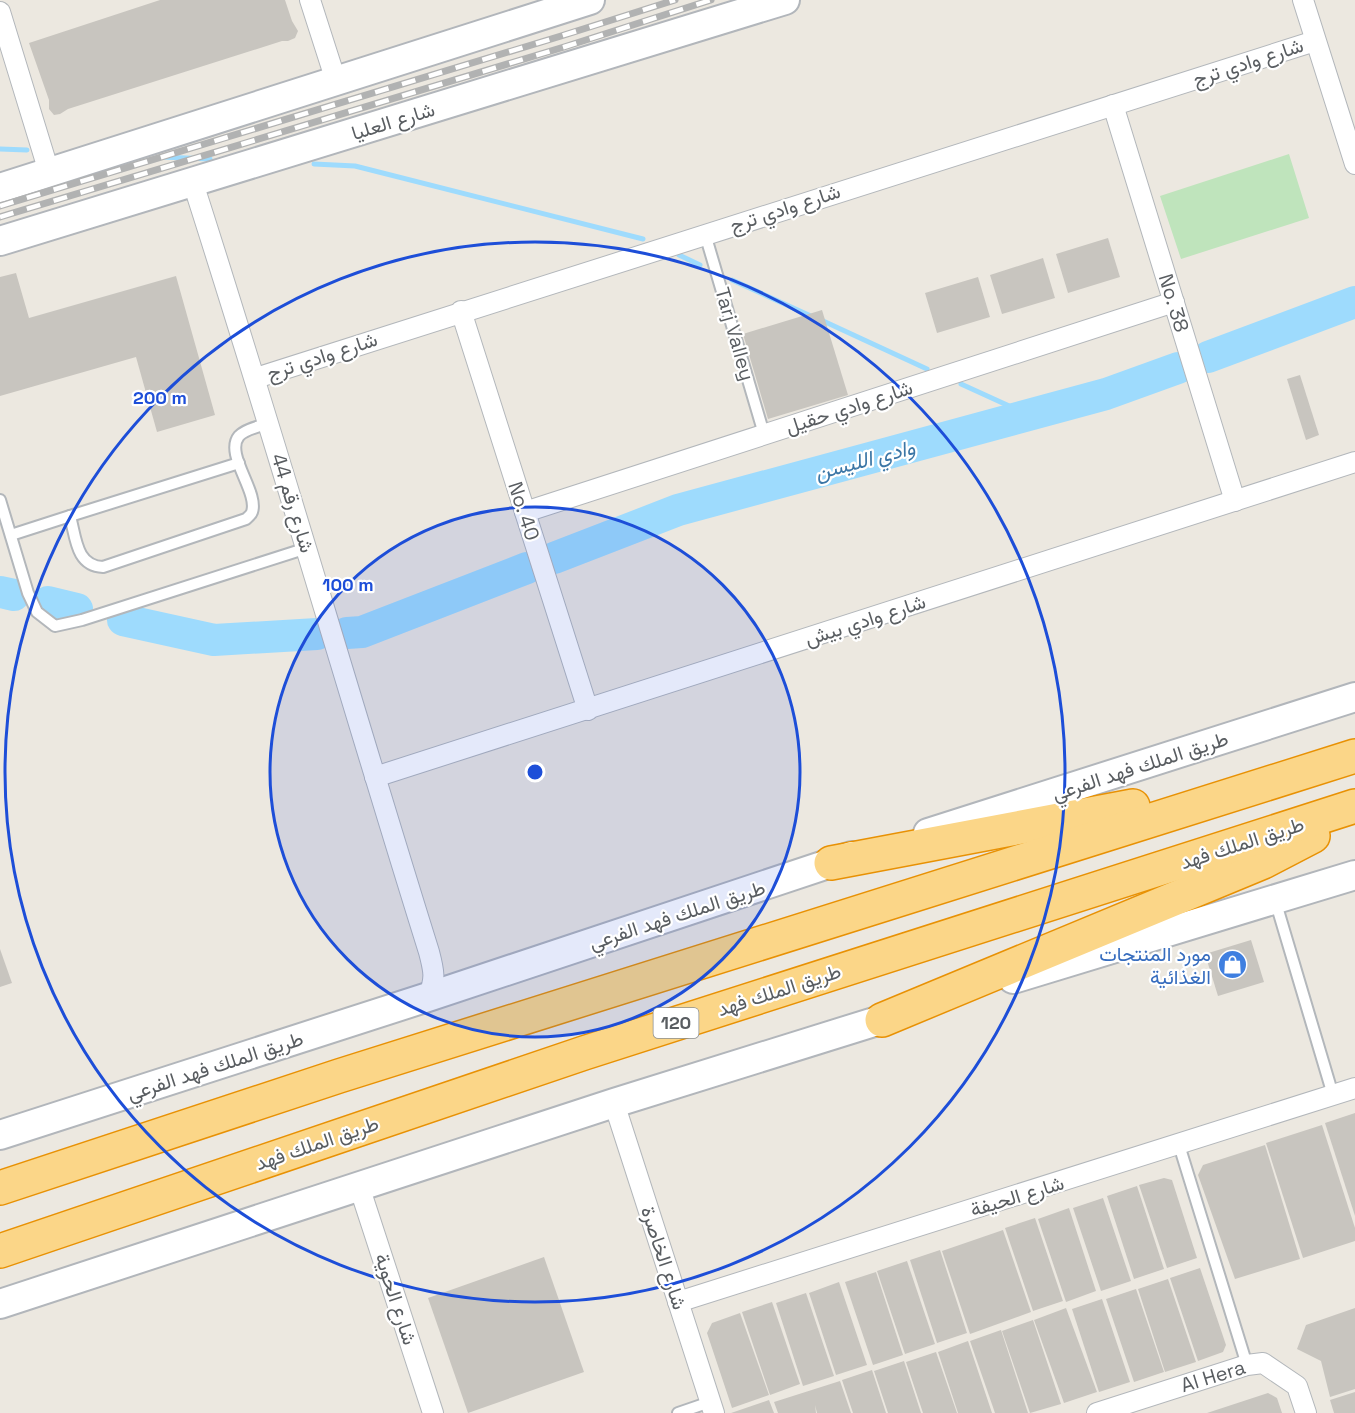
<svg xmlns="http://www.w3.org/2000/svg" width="1355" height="1413" font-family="'Space Grotesk',Vazirmatn,sans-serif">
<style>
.green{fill:#bfe4bc}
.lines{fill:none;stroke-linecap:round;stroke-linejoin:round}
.stream{stroke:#9edbfd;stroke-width:5}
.river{stroke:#9edbfd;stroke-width:32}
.building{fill:#c8c5bf}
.lane-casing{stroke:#b3b7bb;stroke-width:14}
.street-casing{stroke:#b3b7bb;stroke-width:22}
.secondary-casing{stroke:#b2b6bb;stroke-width:32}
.highway-casing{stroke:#e89104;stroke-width:36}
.lane{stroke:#fff;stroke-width:10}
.street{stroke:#fff;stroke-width:20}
.secondary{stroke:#fff;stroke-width:28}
.highway{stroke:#fbd688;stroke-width:33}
.rail-casing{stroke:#b1b2b2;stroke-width:7}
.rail{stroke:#fff;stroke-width:4.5;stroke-dasharray:14;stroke-linecap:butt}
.ring{fill:none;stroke:#1d4ed8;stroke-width:3}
.labels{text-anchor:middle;stroke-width:4.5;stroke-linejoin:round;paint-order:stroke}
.shield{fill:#fff;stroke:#8b8e90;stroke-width:1.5}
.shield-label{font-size:18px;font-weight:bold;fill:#595d61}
.street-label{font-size:20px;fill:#595d61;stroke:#fff}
.shop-label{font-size:20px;fill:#366cbe;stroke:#fff;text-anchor:end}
.water-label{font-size:21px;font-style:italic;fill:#3b76a6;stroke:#fff}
.centre{fill:#1d4ed8;stroke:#fff;stroke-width:3}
.ring-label{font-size:18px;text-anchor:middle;font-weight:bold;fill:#1d4ed8;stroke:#fff;stroke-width:4.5;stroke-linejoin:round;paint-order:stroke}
</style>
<rect width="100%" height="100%" fill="#ece8e0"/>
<!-- green -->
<path class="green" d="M1289 154 1309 218 1181 259 1160 196Z"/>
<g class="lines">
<!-- stream -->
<g class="stream">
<path d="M0 149 27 150"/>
<path d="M161 157 210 159"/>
<path d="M314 164 355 166 643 239"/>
<path d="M679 255 700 265"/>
<path d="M732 280 813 317"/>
<path d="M821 320 927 369"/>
<path d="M961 384 1029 415"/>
</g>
<!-- river -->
<g class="river">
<path d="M1208 357 1355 302"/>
<path d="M554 558 678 510 1106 394 1178 368"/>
<path d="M0 592 14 595"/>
<path d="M48 602 77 609"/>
<path d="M123 620 214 640 317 634"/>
<path d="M347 633 362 632 527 568"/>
</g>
</g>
<!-- building -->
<g class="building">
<path d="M160 0H285L292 21 298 31 295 38 288 41H282L68 109 60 114 54 115 49 109V100L29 43Z"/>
<path d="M1108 238 1120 277 1068 293 1056 254Z"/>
<path d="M1043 258 1055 298 1002 314 990 275Z"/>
<path d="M16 273 29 318 176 276 215 415 157 432 136 357 0 396V277Z"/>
<path d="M978 277 990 317 937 333 925 293Z"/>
<path d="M822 310 848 395 768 419 743 334Z"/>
<path d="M1300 375 1319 435 1306 440 1287 379Z"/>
<path d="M1251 940 1264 982 1218 996 1205 954Z"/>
<path d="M0 949 12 983 0 987Z"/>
<path d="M1355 1113V1216L1325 1123Z"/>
<path d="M1322 1125 1355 1228V1241L1303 1258 1266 1143Z"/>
<path d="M1265 1145 1300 1259 1235 1279 1198 1175 1203 1165Z"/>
<path d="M1164 1178 1172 1180 1197 1258 1167 1268 1139 1185Z"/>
<path d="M1137 1186 1164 1269 1134 1279 1107 1196Z"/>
<path d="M1103 1198 1131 1281 1101 1291 1073 1208Z"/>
<path d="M1069 1208 1096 1291 1066 1302 1038 1219Z"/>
<path d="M1035 1218 1063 1301 1033 1311 1005 1228Z"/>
<path d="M1003 1230 1031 1312 970 1334 942 1251Z"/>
<path d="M940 1250 967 1333 937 1343 910 1260Z"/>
<path d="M544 1257 584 1372 468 1413 428 1298Z"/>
<path d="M907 1261 935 1344 905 1354 877 1271Z"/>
<path d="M1200 1268 1226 1345 1223 1352 1198 1361 1170 1278Z"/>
<path d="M876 1272 903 1355 873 1365 845 1282Z"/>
<path d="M1168 1279 1196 1362 1165 1372 1138 1289Z"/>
<path d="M839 1282 867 1365 836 1375 809 1293Z"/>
<path d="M1136 1289 1164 1372 1134 1382 1106 1299Z"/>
<path d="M806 1293 834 1376 803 1386 776 1303Z"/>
<path d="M1102 1299 1130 1382 1099 1392 1072 1309Z"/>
<path d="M772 1302 800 1384 770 1395 742 1312Z"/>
<path d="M1066 1308 1097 1392 1064 1403 1034 1320Z"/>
<path d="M1355 1308V1389L1330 1397 1321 1361 1297 1349 1306 1325Z"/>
<path d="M740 1313 769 1395 732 1408 707 1333 712 1323Z"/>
<path d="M1033 1320 1061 1404 1030 1413 1002 1331Z"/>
<path d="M1001 1330 1028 1413H995L970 1341Z"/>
<path d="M968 1341 992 1413H958L938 1352Z"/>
<path d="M936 1352 957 1413H923L906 1362Z"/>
<path d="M904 1361 921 1413H888L874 1371Z"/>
<path d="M872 1370 886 1413H853L842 1380Z"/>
<path d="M840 1381 851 1413H817L815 1405 816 1413H778L774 1402Z"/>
<path d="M1355 1392V1413H1334L1330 1400Z"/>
<path d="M1268 1393 1277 1398 1282 1413H1207Z"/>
<path d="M769 1400 774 1413H731Z"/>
</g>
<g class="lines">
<defs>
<g id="lane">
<path d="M705 234 764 434"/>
<path d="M0 500 28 593 37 612 55 626 82 620 307 548"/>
<path d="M70 516 239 463"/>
<path d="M11 535 70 516C76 538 76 566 103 567L246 519C248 517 251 515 252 512 259 492 224 454 239 436 245 429 261 426 269 423"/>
<path d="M1275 900 1333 1095"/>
<path d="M1179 1145 1247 1365"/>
<path d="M678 1413 710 1402"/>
</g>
<g id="street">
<path d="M310 0 336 81"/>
<path d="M1303 0 1355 164"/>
<path d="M0 12 49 172"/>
<path d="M1113 105 1235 501"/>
<path d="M193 183C275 438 349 696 429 952 434 971 436 979 428 997"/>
<path d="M461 311 588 710"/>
<path d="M256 378 1315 41"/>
<path d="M525 512 1174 302"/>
<path d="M375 777 1355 462"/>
<path d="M614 1103 714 1413"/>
<path d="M359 1186 433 1413"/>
<path d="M678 1302 1355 1088"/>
<path d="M1097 1413 1247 1365 1263 1363 1297 1386 1306 1413"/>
</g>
<g id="secondary">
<path d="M0 188 590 0"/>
<path d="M0 241 785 0"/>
<path d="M928 833 1355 697"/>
<path d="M1013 979 1355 875"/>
<path d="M0 1135 428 997 852 856"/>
<path d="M0 1304 614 1103 903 1013"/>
</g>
<g id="highway">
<path d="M831 863 1133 806"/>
<path d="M882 1020 1263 862 1313 836"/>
<path d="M0 1188 339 1076 1355 756"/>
<path d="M0 1251 584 1053 1355 806"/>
</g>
</defs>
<!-- lane casing -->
<use href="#lane" class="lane-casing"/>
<!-- street casing -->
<use href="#street" class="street-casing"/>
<!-- secondary casing -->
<use href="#secondary" class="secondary-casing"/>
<!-- highway casing -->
<use href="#highway" class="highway-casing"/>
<!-- lane -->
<use href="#lane" class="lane"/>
<!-- street -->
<use href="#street" class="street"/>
<!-- secondary -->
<use href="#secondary" class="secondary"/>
<!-- highway -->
<use href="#highway" class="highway"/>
<defs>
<g id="rail">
<path d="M0 206 561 36 675 0"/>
<path d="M0 217 564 47 711 0"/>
</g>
</defs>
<!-- rail casing -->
<use href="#rail" class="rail-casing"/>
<!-- rail -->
<use href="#rail" class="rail"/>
</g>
<!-- distance rings -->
<circle cx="535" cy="772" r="265" fill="#1d4ed8" fill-opacity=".12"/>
<g class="ring">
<circle cx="535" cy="772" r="265"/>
<circle cx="535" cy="772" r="530"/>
</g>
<!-- icons -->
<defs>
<symbol id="shop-disc" viewBox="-11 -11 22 22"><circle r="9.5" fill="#3f7fe0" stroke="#fff"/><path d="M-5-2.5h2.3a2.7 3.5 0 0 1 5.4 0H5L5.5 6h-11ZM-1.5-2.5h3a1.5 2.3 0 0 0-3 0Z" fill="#fff"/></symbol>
</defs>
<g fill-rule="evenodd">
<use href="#shop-disc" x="1216" y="948" width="33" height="33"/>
</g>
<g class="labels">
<!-- shield labels -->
<rect class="shield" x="653.5" y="1008" width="45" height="30" rx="4.5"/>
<g class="shield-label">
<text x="676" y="1029">120</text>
</g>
<!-- street labels -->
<g class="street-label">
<text transform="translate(1248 62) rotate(-18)" y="7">شارع وادي ترج</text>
<text transform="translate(393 121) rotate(-17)" y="7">شارع العليا</text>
<text transform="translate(785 208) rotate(-18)" y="7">شارع وادي ترج</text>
<text transform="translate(1174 303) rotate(73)" y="7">No. 38</text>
<text transform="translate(735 334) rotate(74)" y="7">Tarj Valley</text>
<text transform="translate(322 356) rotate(-18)" y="7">شارع وادي ترج</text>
<text transform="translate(849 407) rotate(-18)" y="7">شارع وادي حقيل</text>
<text transform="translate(293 503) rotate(73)" y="7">شارع رقم 44</text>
<text transform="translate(524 511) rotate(72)" y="7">No. 40</text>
<text transform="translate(865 620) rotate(-18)" y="7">شارع وادي بيش</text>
<text transform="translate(1140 766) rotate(-18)" y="7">طريق الملك فهد الفرعي</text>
<text transform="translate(1242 843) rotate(-18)" y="7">طريق الملك فهد</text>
<text transform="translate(677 915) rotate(-18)" y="7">طريق الملك فهد الفرعي</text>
<text transform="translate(779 990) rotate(-18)" y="7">طريق الملك فهد</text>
<text transform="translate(215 1066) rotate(-18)" y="7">طريق الملك فهد الفرعي</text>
<text transform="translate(317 1143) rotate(-19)" y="7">طريق الملك فهد</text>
<text transform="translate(1017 1196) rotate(-17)" y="7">شارع الحيفة</text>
<text transform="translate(664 1258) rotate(72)" y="7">شارع الخاصرة</text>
<text transform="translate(396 1299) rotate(72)" y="7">شارع الحوية</text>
<text transform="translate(1213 1376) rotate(-17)" y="7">Al Hera</text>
</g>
<!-- shop labels -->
<g class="shop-label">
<text x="1211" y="961">مورد المنتجات<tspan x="1211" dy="23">الغذائية</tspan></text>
</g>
<!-- water labels -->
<g class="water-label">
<text transform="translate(865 460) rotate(-15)" y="7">وادي الليسن</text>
</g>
</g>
<circle cx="535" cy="772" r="9" class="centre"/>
<g class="ring-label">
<text x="160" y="404">200 m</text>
<text x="348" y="591">100 m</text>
</g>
</svg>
